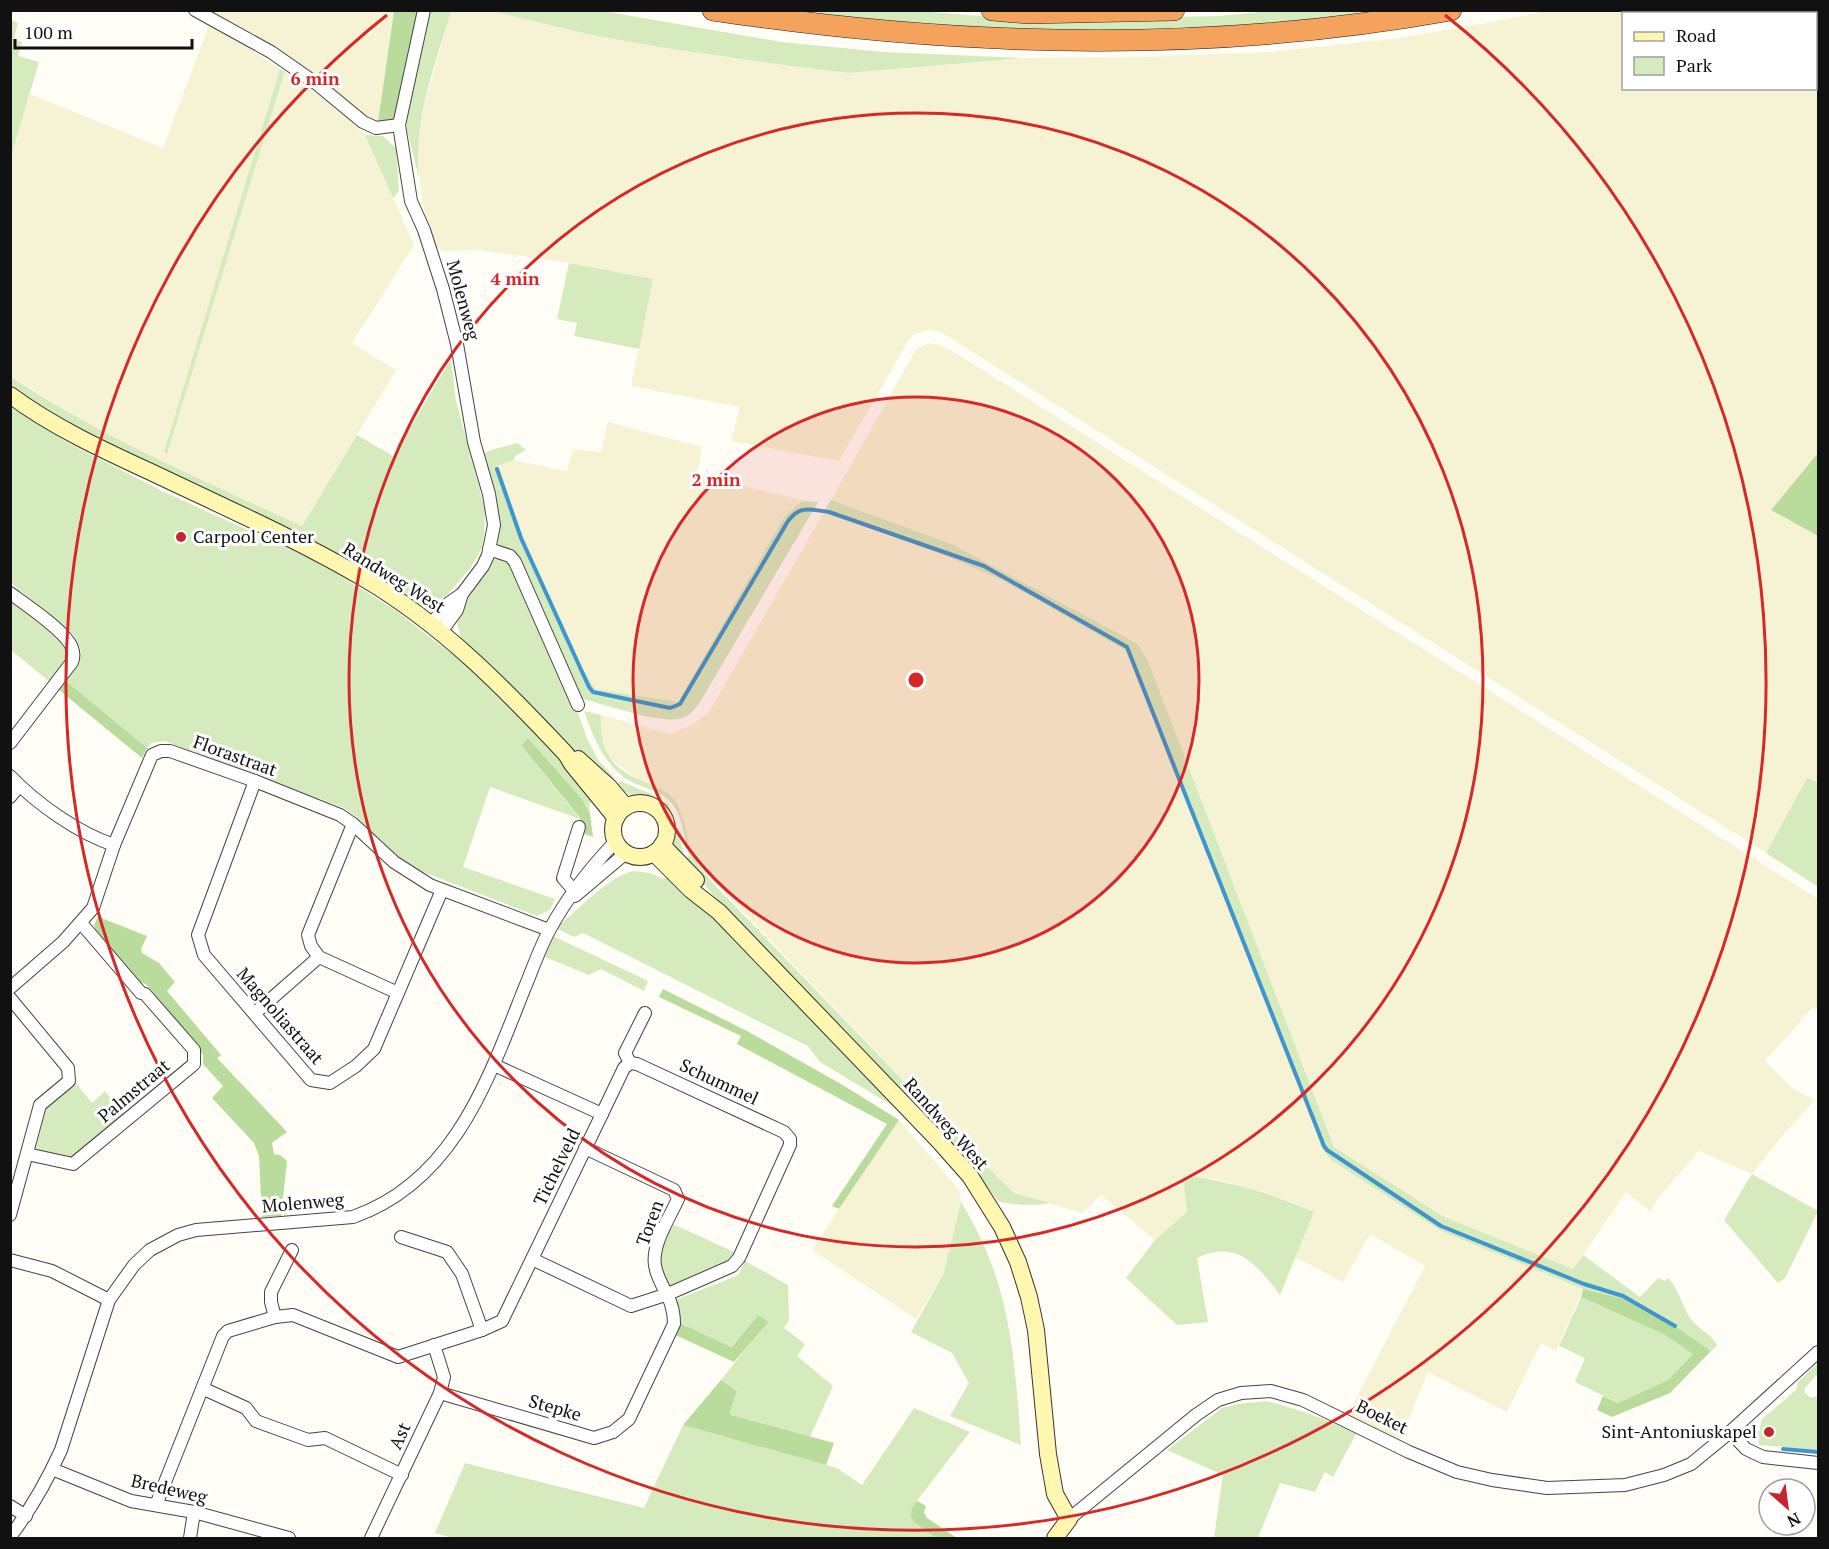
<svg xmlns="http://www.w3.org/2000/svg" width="1829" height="1549" font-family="'PT Serif',serif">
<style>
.farmland{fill:#f6f3d4;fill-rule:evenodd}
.green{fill:#d5ebbd}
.forest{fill:#b9dc9c}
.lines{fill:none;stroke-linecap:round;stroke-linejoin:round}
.stream{stroke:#3f96cf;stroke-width:4}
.street-casing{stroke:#444;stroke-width:14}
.secondary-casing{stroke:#333;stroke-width:18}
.highway-casing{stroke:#222;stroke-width:22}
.street{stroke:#fff;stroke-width:12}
.secondary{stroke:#fff6b0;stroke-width:16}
.highway{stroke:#f5a25d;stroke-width:21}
.ring{fill:none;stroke:#d62828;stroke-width:3}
.poi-dot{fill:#c4262e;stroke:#fff;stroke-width:2}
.labels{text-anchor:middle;stroke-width:6;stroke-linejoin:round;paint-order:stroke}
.street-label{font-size:18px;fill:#111;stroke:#fff}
.poi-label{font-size:18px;fill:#111;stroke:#fff;text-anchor:start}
.centre{fill:#d62828;stroke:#fff;stroke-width:3}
.ring-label{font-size:18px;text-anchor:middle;font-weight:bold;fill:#d62828;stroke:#fff;stroke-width:6;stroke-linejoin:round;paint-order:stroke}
</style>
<rect width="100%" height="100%" fill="#fffdf5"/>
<!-- farmland -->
<g class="farmland">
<path d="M204 11H394L378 122 371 120 360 112 340 94 301 64 257 38Z"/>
<path d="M451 11H491L587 34 659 47 783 65 848 73 1023 58 1143 57 1269 52 1400 38 1492 22 1546 11H1818V453L1771 510 1818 536V782L1807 778 1766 853 944 334 929 329 913 335 908 341 839 461 731 441 740 407 631 386 653 279 569 263 480 250 443 251 433 245 422 201 417 155 419 130 427 95ZM1624 14H1816V88H1624Z"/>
<path d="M209 25 228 34 280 69 165 452 167 453 285 71 341 112 365 135 414 245 352 343 396 370 302 526 175 469 85 423 11 376 10 156 30 94 163 148Z"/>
<path d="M930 343 941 345 959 355 1818 899V1009L1813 1007 1765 1061 1792 1088 1815 1100 1782 1136 1752 1174 1699 1151 1658 1198 1651 1212 1626 1192 1573 1270 1444 1217 1334 1147 1148 661 1138 644 952 544 831 500 917 348Z"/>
<path d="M608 422 702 447 697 475 806 501H802L784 517 678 702 595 689 592 686 540 580 496 465 514 460 567 471 573 449 601 452Z"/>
<path d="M824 512 946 556 1004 581 1125 650 1139 676 1307 1103 1321 1147 1331 1160 1441 1231 1583 1289 1556 1351 1541 1343 1507 1412 1428 1372 1400 1440 1347 1416 1425 1266 1370 1234 1343 1282 1295 1257 1314 1212 1292 1202 1231 1183 1209 1178 1187 1212 1155 1240 1101 1195 1082 1213 1014 1193 967 1147 704 871 689 844 680 811 674 800 665 790 638 779 608 757 602 744 600 731 601 715 670 734 694 724 709 712Z"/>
<path d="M899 1120 959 1190 961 1202 943 1275 916 1319 812 1250Z"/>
</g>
<!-- green -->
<g class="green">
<path d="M908 10 1004 18 1086 19 1218 16 1284 10 1398 11C1364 14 1329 19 1294 22 1130 36 961 34 798 11Z"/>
<path d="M430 11H451C435 65 413 120 419 178L407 131V113Z"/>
<path d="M491 11H603L782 42 883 52 1023 58 848 73 783 65 659 47 587 34Z"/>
<path d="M11 20 18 23 14 39 22 42 18 56 39 62 11 156Z"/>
<path d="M280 69 285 71 167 454 164 452Z"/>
<path d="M365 135 383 136 396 148 399 191 393 198Z"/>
<path d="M569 263 653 279 639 349 574 336 577 323 557 319Z"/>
<path d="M451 359 456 401 485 510 484 537 481 550 471 567 448 594 437 602 418 604 316 542 80 430 11 387 10 376C102 438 203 480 302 526L357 435 393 456Z"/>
<path d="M11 408 72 445 164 492 305 556 341 576 398 612 446 650 465 661 493 686 594 796 589 804 590 814 582 799 528 738 521 745 580 819 490 787 463 867 555 899 550 910 537 916 400 863 358 818 344 808 164 741 151 743 147 748 66 681 79 662 81 651 74 635 11 583Z"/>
<path d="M517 443 526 450 515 456 514 460 496 466 540 580 578 661 595 689 678 702 784 517 802 501 818 502 700 702C694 710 688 718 678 719 657 723 603 704 580 698L511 554 500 546 496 538 483 454 491 450Z"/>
<path d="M831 500 952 544 1138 644 1148 661 1334 1147 1444 1217 1573 1269 1583 1255 1640 1297 1658 1278 1665 1281 1668 1278C1681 1291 1682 1310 1694 1323 1702 1331 1713 1335 1717 1346L1711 1351 1629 1300 1583 1289 1441 1231 1331 1160 1321 1147 1307 1103 1139 676 1125 650 1004 581 946 556 824 512Z"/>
<path d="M502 557 508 562 514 572 572 696 588 741 599 761 614 777 610 781 590 762 573 751 492 666 461 639 457 623 458 616 490 561Z"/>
<path d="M10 599 64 641 69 655 50 682 11 650Z"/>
<path d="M584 711 601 715C599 747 609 767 640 780 652 785 662 787 672 797 686 813 685 838 694 856 704 877 723 893 738 909L967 1147 1014 1193 1050 1203C1039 1206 1007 1205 998 1201L960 1151 713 895 685 860 689 855C685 841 683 822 676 809 665 789 642 790 625 778 602 761 593 736 584 711Z"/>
<path d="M1807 778 1818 782V887L1766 853Z"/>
<path d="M620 781 649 793 668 804 684 852 681 855C665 838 679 823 665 808 649 791 634 800 614 786Z"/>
<path d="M633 871 650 873 663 879 669 875 701 904 903 1112 820 1062 808 1046 583 933 574 937 556 928C578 910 607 878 633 871Z"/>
<path d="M553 936 648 981 644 991 601 969 589 975 545 957Z"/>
<path d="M75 1082 92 1103 105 1091 126 1115 78 1155 69 1158 39 1150 36 1147 47 1106Z"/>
<path d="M1752 1174 1818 1211 1785 1278 1778 1283 1724 1220Z"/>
<path d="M1183 1176C1229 1180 1272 1194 1314 1212L1280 1295C1257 1265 1238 1239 1197 1258L1208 1322 1177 1325 1126 1278 1155 1240 1187 1212Z"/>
<path d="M961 1202C1011 1283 1014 1353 1021 1445L950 1416 969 1383 952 1353 911 1332 943 1275Z"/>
<path d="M673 1224 734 1252 730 1262 668 1288 655 1259Z"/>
<path d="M745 1261 788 1285 789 1320 784 1328 805 1344 797 1356 833 1386 810 1437 736 1417 731 1415 730 1412 737 1391 721 1380 767 1322 758 1315 733 1346 731 1347 676 1321 673 1301 734 1277 739 1274Z"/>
<path d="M1581 1297 1665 1335 1693 1354 1668 1380 1618 1403 1575 1382 1585 1358 1559 1346Z"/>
<path d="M1818 1363V1373L1805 1388V1393L1811 1398 1818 1396V1450L1759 1445 1758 1436 1762 1419 1796 1390 1798 1382Z"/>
<path d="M1266 1401C1297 1409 1327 1419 1356 1434L1333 1477 1325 1472 1315 1492 1280 1483 1258 1538H1214L1223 1475 1167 1450 1222 1408 1238 1404Z"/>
<path d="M914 1408 970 1432 912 1507 913 1521 936 1538H453L435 1533 465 1463 644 1508 683 1425 837 1468 862 1485Z"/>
</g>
<!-- forest -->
<g class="forest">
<path d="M394 11H418L395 116 392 120 378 122Z"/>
<path d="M1818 453V536L1771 510Z"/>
<path d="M66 681 147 748 142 758 59 690Z"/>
<path d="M528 738 582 799 590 814 593 837 581 833 580 818 521 745Z"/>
<path d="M99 915 104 919 147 936 141 949 142 953 159 963 175 982 167 991 221 1055 217 1058 287 1132 272 1143 274 1154 280 1155 287 1161 281 1216 262 1217 259 1156 254 1143 212 1098 223 1086 203 1064V1055L146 984 138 982 96 931 94 925Z"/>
<path d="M663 989 747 1031 841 1084 899 1120 839 1209 832 1206 887 1124 737 1044 741 1036 659 997Z"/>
<path d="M1583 1289 1629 1300 1680 1330 1711 1351 1670 1393 1612 1417 1597 1410 1603 1396 1618 1403 1668 1380 1693 1354 1665 1335 1581 1297Z"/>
<path d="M758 1315 768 1322 734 1362 671 1333 676 1321 731 1347 733 1346Z"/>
<path d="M721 1380 737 1391 730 1412 731 1415 834 1443 826 1465 683 1425Z"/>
<path d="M917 1501 926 1506 924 1513 927 1518 957 1538H936L913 1521 911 1515 912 1507Z"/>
</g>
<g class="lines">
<!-- stream -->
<g class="stream">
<path d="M497 469 521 538 589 687 593 692 670 708 680 704 788 521C801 504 811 510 829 512L984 566 1127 647 1324 1146 1327 1150 1441 1226 1584 1284 1623 1296 1675 1326"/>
<path d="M1783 1449 1818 1452"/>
</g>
<defs>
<g id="street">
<path d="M195 10 271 52 317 84 363 122 376 128 399 125"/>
<path d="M424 10 399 125 411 201 424 230 443 289 457 344 474 442 489 494 494 525 488 555 483 566 462 594 449 603 431 624"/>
<path d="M489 549 510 556 515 562 578 705"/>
<path d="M10 593C25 604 67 632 72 648 74 653 74 657 72 662L10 743"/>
<path d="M441 632 457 610 462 594"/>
<path d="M10 776C37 804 78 833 114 845"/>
<path d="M255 781 198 935 204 955 311 1080 330 1083 356 1066 374 1049 442 890"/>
<path d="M10 797 19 786"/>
<path d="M353 824 308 935 311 946 319 957 398 993"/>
<path d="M577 894 563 878 579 827"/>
<path d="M575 896 626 853"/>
<path d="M10 988 63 942 93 908 114 845 152 755 161 751H170L255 781 340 815 353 824 394 862 430 885 549 930"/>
<path d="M10 998 68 1068 69 1081 40 1105 10 1215"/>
<path d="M255 1013 319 957"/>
<path d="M630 1063 625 1053 645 1013"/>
<path d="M27 1154 73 1164 194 1064V1050L145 994 141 993 81 923"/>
<path d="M401 1237 447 1252 462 1274 482 1330"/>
<path d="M532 1259 631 1306 668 1294 732 1266 739 1258 790 1145V1139L784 1132 637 1064 630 1063 624 1068 602 1114"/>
<path d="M10 1260 52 1271 109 1300"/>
<path d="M275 1317 271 1302V1292L292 1250"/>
<path d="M204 1389 246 1408 256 1421 308 1440 325 1438 402 1475"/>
<path d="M440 1393 594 1438 613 1432 629 1419 674 1324C674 1298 662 1291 656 1270 649 1248 669 1219 678 1199L674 1190 585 1148"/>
<path d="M1730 1432 1746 1449 1763 1457 1818 1463"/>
<path d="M52 1469 131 1501 194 1512 289 1538"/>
<path d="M156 1505 223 1336 228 1331 275 1317 293 1315 398 1357 482 1330 502 1321 602 1114 494 1065"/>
<path d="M10 1506 26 1516"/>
<path d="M1069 1519 1196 1415 1218 1400 1241 1393 1271 1391 1303 1400 1409 1452 1457 1472 1492 1480 1547 1488 1625 1485 1664 1475 1691 1464 1730 1432 1818 1352"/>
<path d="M10 1537C31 1509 47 1481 61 1450L109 1300 134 1265 150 1250 178 1235 196 1230 353 1217C453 1182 487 1083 523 992 532 971 539 949 550 929 568 896 590 868 616 841"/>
<path d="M190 1538 194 1512"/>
<path d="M371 1538 440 1393 444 1377 434 1345"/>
</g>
<g id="secondary">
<path d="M10 395C53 427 105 451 153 473 224 507 297 539 365 579 443 625 505 689 566 754L572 764 616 818"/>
<path d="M578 759 609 787 626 807"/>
<circle cx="640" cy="830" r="27"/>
<path d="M662 845 696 880"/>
<path d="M654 853 691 890 719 912 939 1141 970 1176 1002 1227 1018 1262 1029 1297 1036 1330 1048 1454 1055 1494 1069 1519 1055 1538"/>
</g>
<g id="highway">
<path d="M713 10C957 47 1207 54 1451 10"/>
<path d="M992 10 1028 13 1174 10"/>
</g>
</defs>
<!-- street casing -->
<use href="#street" class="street-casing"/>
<!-- secondary casing -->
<use href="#secondary" class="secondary-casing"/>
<!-- highway casing -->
<use href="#highway" class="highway-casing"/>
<!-- street -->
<use href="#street" class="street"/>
<!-- secondary -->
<use href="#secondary" class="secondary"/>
<!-- highway -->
<use href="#highway" class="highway"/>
</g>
<!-- distance rings -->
<circle cx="916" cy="680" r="283" fill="#d62828" fill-opacity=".12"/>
<g class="ring">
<circle cx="916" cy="680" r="283"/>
<circle cx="916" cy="680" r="567"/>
<path d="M1445 15A850 850 0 1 1 387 15"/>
</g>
<!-- markers -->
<g class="poi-dot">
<circle cx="181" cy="537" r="6"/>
<circle cx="1769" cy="1432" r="6"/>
</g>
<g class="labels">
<!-- street labels -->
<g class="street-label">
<text transform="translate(463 300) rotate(75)" y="6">Molenweg</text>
<text transform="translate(394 578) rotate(32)" y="6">Randweg West</text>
<text transform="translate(235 756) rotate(20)" y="6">Florastraat</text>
<text transform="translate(280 1016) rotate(49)" y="6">Magnoliastraat</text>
<text transform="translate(719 1082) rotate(25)" y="6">Schummel</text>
<text transform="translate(134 1091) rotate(-40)" y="6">Palmstraat</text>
<text transform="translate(946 1124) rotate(48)" y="6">Randweg West</text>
<text transform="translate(557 1167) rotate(-64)" y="6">Tichelveld</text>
<text transform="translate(303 1203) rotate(-5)" y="6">Molenweg</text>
<text transform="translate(650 1223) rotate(-70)" y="6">Toren</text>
<text transform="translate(555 1408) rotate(16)" y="6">Stepke</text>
<text transform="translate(1382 1417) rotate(26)" y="6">Boeket</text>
<text transform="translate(400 1436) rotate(-66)" y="6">Ast</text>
<text transform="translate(169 1489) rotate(13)" y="6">Bredeweg</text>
</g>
<!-- poi labels -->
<g class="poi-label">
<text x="193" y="543">Carpool Center</text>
<text x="1757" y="1438" text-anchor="end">Sint-Antoniuskapel</text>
</g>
</g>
<circle cx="916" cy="680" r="9" class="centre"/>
<g class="ring-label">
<text x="315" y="85">6 min</text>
<text x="515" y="285">4 min</text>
<text x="716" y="486">2 min</text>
</g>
<!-- border -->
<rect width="1829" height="1549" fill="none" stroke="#111111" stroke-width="24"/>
<!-- legend -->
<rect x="1622" y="12" width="195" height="78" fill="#ffffff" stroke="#a0a0a0" stroke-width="1.5"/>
<rect x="1634" y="32" width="30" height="9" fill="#fff6b0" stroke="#a0a0a0" stroke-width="1.5"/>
<text x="1676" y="42" font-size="18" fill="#111111">Road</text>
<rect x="1634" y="57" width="30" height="18" fill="#d5ebbd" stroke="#a0a0a0" stroke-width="1.5"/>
<text x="1676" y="72" font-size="18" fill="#111111">Park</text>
<!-- north arrow -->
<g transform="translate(1787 1507) rotate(152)"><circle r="28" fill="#ffffff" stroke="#a0a0a0" stroke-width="1.5"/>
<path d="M0-4.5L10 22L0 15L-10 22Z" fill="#c4262e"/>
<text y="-9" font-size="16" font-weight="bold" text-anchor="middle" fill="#111111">N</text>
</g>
<!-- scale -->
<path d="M15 39v9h177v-9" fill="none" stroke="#111111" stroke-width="3"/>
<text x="24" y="39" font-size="18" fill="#111111" stroke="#ffffff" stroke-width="4.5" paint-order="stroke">100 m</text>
</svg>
